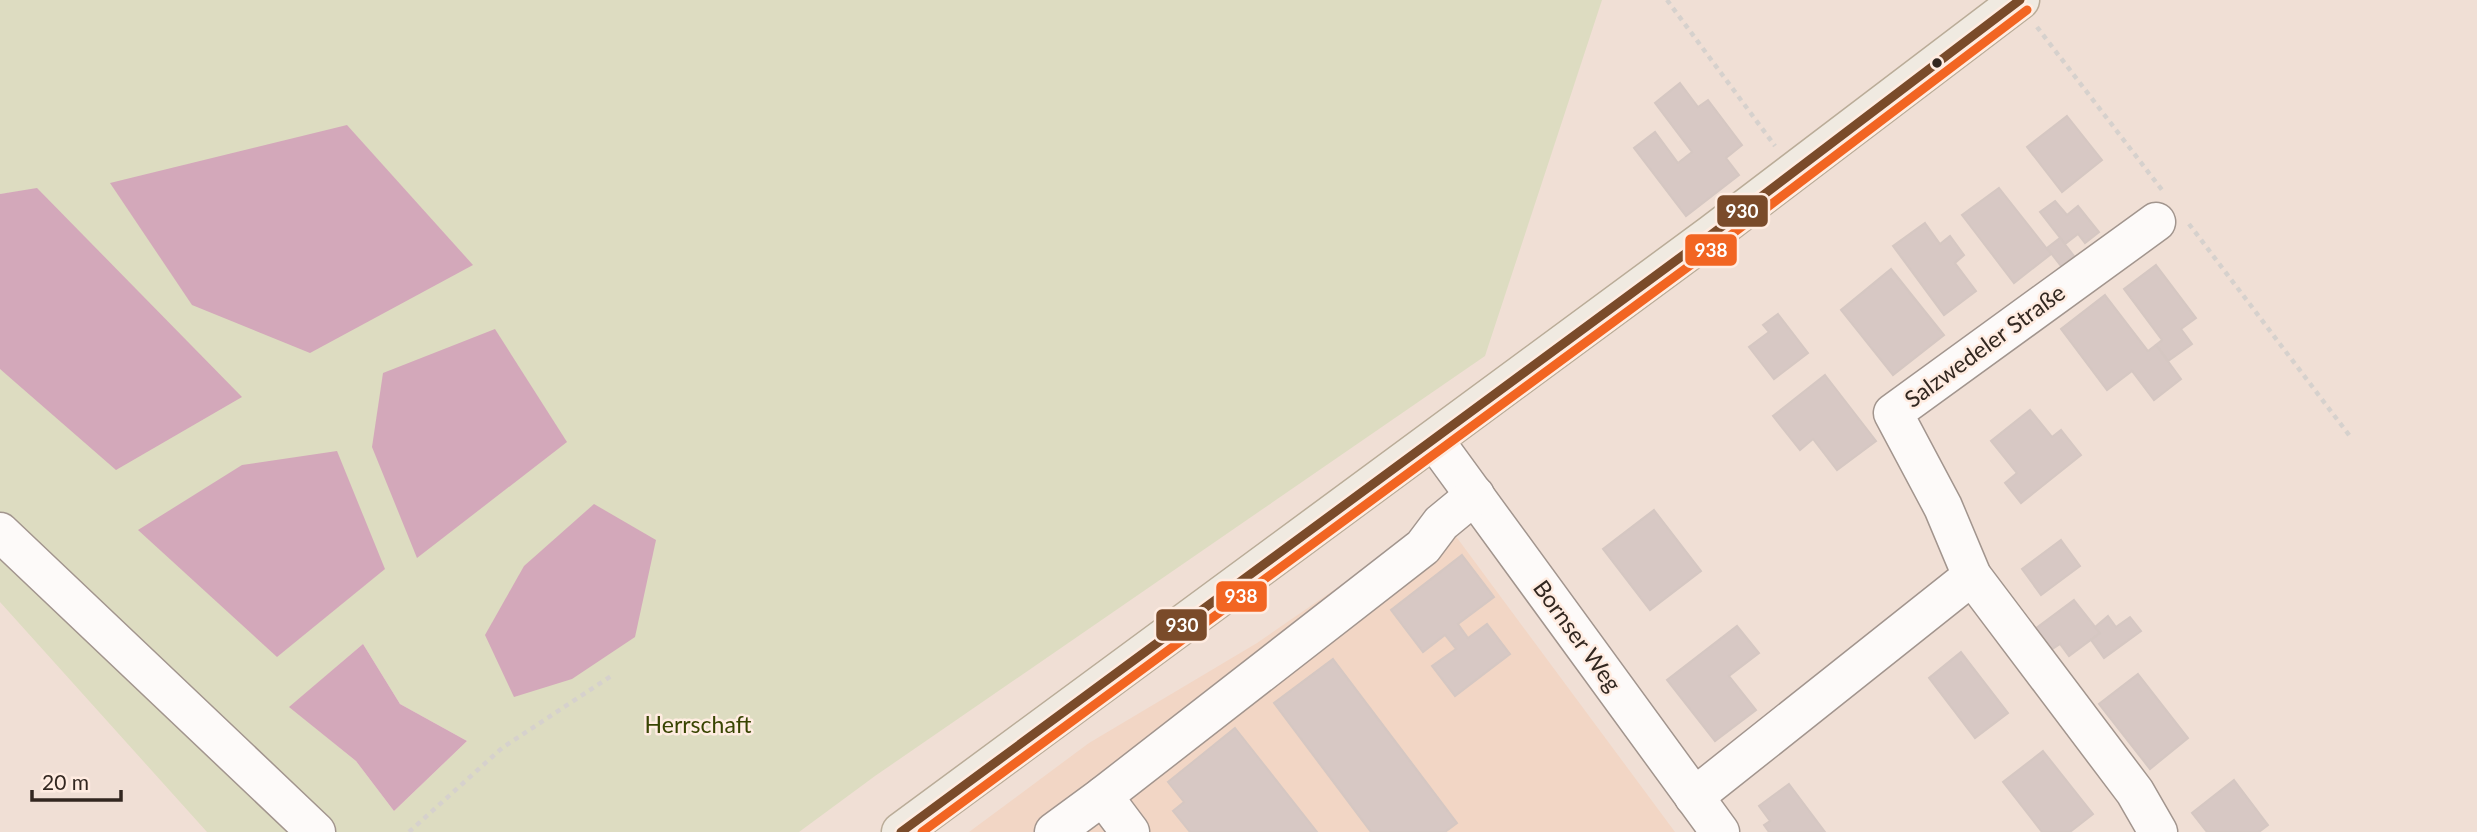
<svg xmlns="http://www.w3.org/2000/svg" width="2477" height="832" font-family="Lato,sans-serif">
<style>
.built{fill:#f2d6c5}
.green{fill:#dddcc1;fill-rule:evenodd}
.water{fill:#d3a8ba}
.building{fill:#d7c8c4;stroke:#d5c7c2;stroke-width:2}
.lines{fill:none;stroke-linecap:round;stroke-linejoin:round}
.minor-casing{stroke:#a2958e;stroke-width:41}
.major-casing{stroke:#baac98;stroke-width:41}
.path{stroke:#d6d1cd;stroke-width:4.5;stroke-dasharray:5 5;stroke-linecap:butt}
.minor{stroke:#fdfaf9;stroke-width:38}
.major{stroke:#f0eae1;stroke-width:38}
.bus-1-casing{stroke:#ffece1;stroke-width:14}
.bus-2-casing{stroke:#ffece1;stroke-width:14}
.bus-1{stroke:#7a4b2a;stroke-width:9}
.bus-2{stroke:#f26522;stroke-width:9}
.bus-dot{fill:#322720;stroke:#ffece1;stroke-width:2.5}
.labels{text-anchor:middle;stroke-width:5;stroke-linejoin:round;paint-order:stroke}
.street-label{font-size:23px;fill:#322720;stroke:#ffece1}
.park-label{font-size:23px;fill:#384402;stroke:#ffece1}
.line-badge{stroke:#ffece1;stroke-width:2.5}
.badge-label{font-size:19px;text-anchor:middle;font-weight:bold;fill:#fff}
</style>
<rect width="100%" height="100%" fill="#f0dfd5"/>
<!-- built -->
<path class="built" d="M1421 530 1452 531 1675 832H969L1089 743 1257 643Z"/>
<!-- green -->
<path class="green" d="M0 0H1602L1485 356 875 776 799 832H207L0 602V369L27 390 38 189 0 194ZM363 644 400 704 467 741 394 811 356 761 290 707Z"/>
<!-- water -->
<g class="water">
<path d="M347 125 473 265 310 353 192 305 110 183Z"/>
<path d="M37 188 242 397 116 470 0 369V194Z"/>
<path d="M495 329 567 442 417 558 372 447 383 373Z"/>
<path d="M337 451 385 569 277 657 138 530 242 465Z"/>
<path d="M594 504 656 540 635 637 572 679 514 697 485 635 524 566Z"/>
<path d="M363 644 400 704 467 741 394 811 356 761 289 707Z"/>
</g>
<!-- building -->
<g class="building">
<path d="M1680 83 1698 107 1708 100 1742 145 1726 158 1739 175 1686 216 1634 148 1655 132 1678 163 1692 152 1655 103Z"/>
<path d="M2067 116 2102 160 2062 192 2027 147Z"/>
<path d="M1999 188 2051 254 2014 283 1962 215Z"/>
<path d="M2055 201 2067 215 2078 206 2099 232 2085 243 2078 234 2065 244 2040 212Z"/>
<path d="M1925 223 1940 244 1950 236 1964 255 1955 263 1976 291 1944 315 1893 246Z"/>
<path d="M2060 238 2074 256 2061 266 2047 248Z"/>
<path d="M2156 265 2196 318 2181 329 2192 344 2168 361 2156 345 2162 340 2124 289Z"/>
<path d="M1891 269 1944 335 1893 375 1841 310Z"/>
<path d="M2105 295 2148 351 2156 345 2181 379 2154 400 2132 371 2107 390 2061 329Z"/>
<path d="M1778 314 1808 353 1774 379 1749 347 1769 332 1763 325Z"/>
<path d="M1825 375 1876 441 1837 470 1813 439 1800 450 1773 416Z"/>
<path d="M2030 410 2052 437 2061 430 2081 455 2021 503 2005 483 2017 473 1991 441Z"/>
<path d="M1654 510 1701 571 1650 610 1603 549Z"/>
<path d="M2061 540 2080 566 2041 595 2022 569Z"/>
<path d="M1462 555 1494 597 1458 624 1468 638 1487 624 1510 654 1455 696 1432 666 1456 649 1445 635 1423 652 1391 610Z"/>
<path d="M2074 600 2100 633 2069 656 2060 644 2051 650 2035 629Z"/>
<path d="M2108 616 2116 627 2130 617 2141 631 2104 658 2091 640 2100 633 2095 627Z"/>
<path d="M1737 626 1759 653 1729 676 1756 710 1715 741 1667 680Z"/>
<path d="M1961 652 2008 713 1975 738 1929 678Z"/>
<path d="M1333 659 1457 823 1445 832H1371L1274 703Z"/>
<path d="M2138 674 2188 738 2150 769 2099 704Z"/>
<path d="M1235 728 1317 832H1190L1173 811 1184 802 1168 782Z"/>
<path d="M2043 751 2093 814 2070 832H2042L2003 782Z"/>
<path d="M2234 780 2268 825 2259 832H2207L2192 813Z"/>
<path d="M1789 784 1825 832H1769L1764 825 1770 821 1759 806Z"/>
</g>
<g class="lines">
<defs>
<g id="minor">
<path d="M2156 222 1893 413 1943 507 1972 576 2135 792 2158 832"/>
<path d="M1434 440 1720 832"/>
<path d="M0 532 316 832"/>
<path d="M1694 797 1972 576"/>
<path d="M1054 832 1103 796"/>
<path d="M1130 832 1103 796 1423 547 1441 523 1475 495"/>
</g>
<path id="major" d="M901 832 1712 234 2020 0"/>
</defs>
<!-- minor casing -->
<use href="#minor" class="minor-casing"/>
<!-- major casing -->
<use href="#major" class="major-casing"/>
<!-- path -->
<g class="path">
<path d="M1667 0 1775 146"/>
<path d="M2037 27 2162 190"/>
<path d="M2189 224 2352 439"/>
<path d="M409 832 502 748 614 674"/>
</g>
<!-- minor -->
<use href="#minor" class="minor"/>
<!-- major -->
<use href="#major" class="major"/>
<defs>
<path id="bus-1" d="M901 832 1712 234 2020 0"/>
<path id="bus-2" d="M922 832 1719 244 2027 10"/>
</defs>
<!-- bus-1 casing -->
<use href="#bus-1" class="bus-1-casing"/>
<!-- bus-2 casing -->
<use href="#bus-2" class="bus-2-casing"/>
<!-- bus-1 -->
<use href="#bus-1" class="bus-1"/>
<!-- bus-2 -->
<use href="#bus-2" class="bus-2"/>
</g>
<!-- markers -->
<circle class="bus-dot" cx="1937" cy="63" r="6"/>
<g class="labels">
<!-- street labels -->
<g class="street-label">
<text transform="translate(1985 346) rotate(-36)" y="8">Salzwedeler Straße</text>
<text transform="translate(1577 636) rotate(54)" y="8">Bornser Weg</text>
</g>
<!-- park labels -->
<g class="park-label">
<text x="698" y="733">Herrschaft</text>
</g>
</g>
<g class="line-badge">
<rect x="1716" y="194" width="53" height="34" rx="7" fill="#7a4b2a"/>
<rect x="1684" y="233" width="54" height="34" rx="7" fill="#f26522"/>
<rect x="1215" y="580" width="53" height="33" rx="7" fill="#f26522"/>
<rect x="1155" y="608" width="53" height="34" rx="7" fill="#7a4b2a"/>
</g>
<g class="badge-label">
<text x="1742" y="218">930</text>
<text x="1711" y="257">938</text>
<text x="1241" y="603">938</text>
<text x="1182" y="632">930</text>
</g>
<!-- scale -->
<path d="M32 790v10h89v-10" fill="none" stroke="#322720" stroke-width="3.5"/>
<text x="42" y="790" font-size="21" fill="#322720" stroke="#ffece1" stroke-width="5" paint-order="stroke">20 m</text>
</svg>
